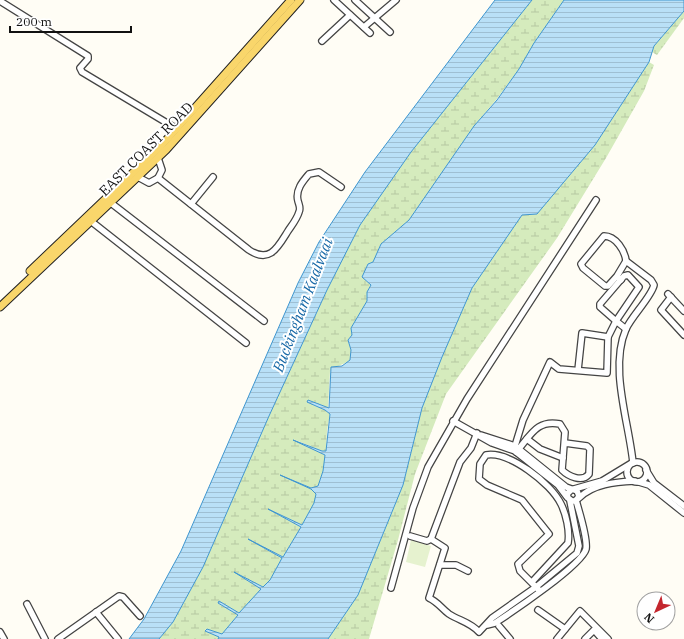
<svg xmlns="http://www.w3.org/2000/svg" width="684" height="639" font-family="'IBM Plex Serif',serif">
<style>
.wetland{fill:url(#wetland-marsh)}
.pitch{fill:#e6f2cf}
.water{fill:url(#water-rules);stroke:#3f96cf}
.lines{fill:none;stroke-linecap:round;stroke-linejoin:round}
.minor-casing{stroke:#444;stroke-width:8}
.major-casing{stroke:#222;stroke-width:9}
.minor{stroke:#fff;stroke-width:5.5}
.major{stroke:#f9d66b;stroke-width:7}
.labels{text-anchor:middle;stroke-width:4;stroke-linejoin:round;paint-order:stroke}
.street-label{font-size:14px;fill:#111;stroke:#fff}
.water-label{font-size:15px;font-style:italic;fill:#1768a6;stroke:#fff}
</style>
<defs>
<pattern id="wetland-marsh" width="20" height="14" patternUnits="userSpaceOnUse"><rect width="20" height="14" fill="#d5ebbd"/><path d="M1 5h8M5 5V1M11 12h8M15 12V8" fill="none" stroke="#b6c8a1"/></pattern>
<pattern id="water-rules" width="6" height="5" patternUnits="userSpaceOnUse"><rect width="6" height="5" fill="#b9e0f7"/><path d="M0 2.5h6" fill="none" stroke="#9ebfd3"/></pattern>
</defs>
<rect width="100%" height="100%" fill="#fffdf5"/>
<!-- wetland -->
<g class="wetland">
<path d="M532 0H564L534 43 519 69 496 100 474 126 409 220 381 244 373 262 368 264 362 277 371 285 367 292V301L351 328 352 335 348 340 351 350 350 360C343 365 336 366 330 371L328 408 308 400V402L325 410 330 414 327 431 326 451H322L293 439 325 455 323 471 318 486 311 488 281 475 311 489 316 494 314 503 302 525 268 509 301 527 283 557 248 539 282 558 270 580 263 588 234 572 262 589 239 613 219 601 218 603 238 615 222 635 206 629 205 631 220 637 218 639H159L173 622 203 567 269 416 327 290 360 225 411 152Z"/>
<path d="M684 11V18L657 55 652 52 654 46Z"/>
<path d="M649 62 654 65 644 91 606 158 557 238 446 394 415 474 398 540 369 639H328L358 595 403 485 422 408 442 357 472 288 522 215 537 214 595 145Z"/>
</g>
<!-- pitch -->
<path class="pitch" d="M411 540 431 546 425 567 406 562Z"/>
<!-- water -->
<g class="water">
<path d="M495 0H532L411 152 360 225 327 290 269 416 203 567 173 622 159 639H129L144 619 181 551 298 283 319 242 365 172Z"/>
<path d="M564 0H684V11L654 46 649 62 595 145 537 214 522 215 472 288 442 357 422 408 403 485 358 595 328 639H218L219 637 205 631 207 629 222 634 238 615 218 603 219 601 239 613 261 589 234 572 263 587 270 580 282 558 248 539 283 557 301 527 268 509 302 525 314 503 316 494 311 489 280 475 311 488 318 486 323 471 325 455 293 440 322 451H326L330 414 325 410 307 402 308 400 329 408 331 367 342 366 350 360 351 350 348 340 352 335 351 328 367 301V292L371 285 362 277 368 264 373 262 381 244 409 220 474 126 497 100 519 69 534 43Z"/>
</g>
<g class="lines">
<defs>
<g id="minor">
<path d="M334 0 370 33"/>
<path d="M355 0 390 32"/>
<path d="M0 1 88 56V59L80 68 82 72 177 129"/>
<path d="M364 27 396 0"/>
<path d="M322 41 350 15"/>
<path d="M138 177 149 183 158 178 162 170 158 158"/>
<path d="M158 178 249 250C270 264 278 247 288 231 292 225 297 219 299 212 301 208 299 205 298 201 295 190 303 181 309 174L319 172 341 187"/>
<path d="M111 203 264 321"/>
<path d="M191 204 213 177"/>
<path d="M92 222 246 343"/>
<path d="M626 261 651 280 654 285C652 296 631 317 626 329 609 368 629 422 633 463"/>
<path d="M628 275 639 287 616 321 600 307V304L624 276Z"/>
<path d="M617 276 626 261C625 251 616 236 604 236L581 264 583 268 605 286H608L617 276 621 280"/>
<path d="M668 294 684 311"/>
<path d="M671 297 661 310 684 335"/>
<path d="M578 370 582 333 608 337"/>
<path d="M453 421 492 443 515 451 558 485 567 497"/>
<path d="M481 435 515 446 566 487 577 491 579 496 576 501H572L568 498 567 494 571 490"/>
<path d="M527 439 540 449 563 458"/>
<path d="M515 446 523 420 550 362 559 369 607 373 608 337 616 321 626 329"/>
<path d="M516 452C530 437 536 419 560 424L565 432 562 470C568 476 582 483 589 474L590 449 587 446 565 443"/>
<circle cx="637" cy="472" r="10"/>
<path d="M646 470 654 483 684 506"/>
<path d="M639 482 649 485 684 513"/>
<path d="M574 489 602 481 630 464"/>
<path d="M579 498C593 484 615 482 635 481"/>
<path d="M410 536 427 541 431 539 460 462 471 448 477 433"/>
<path d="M431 539 445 548 429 598C438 602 442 609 449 614 460 621 470 622 479 632L492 618 536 587 577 553 579 546 570 501"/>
<path d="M440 565H456L468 571"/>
<path d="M532 582 568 543C570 531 566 514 561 504 551 483 509 451 486 455L480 464 479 479 487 485 522 500 549 534 518 564 520 571 540 591"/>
<path d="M391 588 413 508 428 467 467 399 596 200"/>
<path d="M27 604 45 639"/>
<path d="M538 610 565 629"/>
<path d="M96 612 118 639"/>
<path d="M487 625 495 623C512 612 582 565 586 549 588 538 579 512 576 500"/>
<path d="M499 626 510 639"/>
<path d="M0 632 4 639"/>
<path d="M58 639 119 596 123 597 140 616"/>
<path d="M557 639 580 611 608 639"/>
<path d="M585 639 594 630 602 639"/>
</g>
<g id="major">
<path d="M30 271 161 146 291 0"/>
<path d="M0 307 166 150 300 0"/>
</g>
</defs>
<!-- minor casing -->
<use href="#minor" class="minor-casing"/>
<!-- major casing -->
<use href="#major" class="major-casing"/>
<!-- minor -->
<use href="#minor" class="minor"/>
<!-- major -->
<use href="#major" class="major"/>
</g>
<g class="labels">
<!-- street labels -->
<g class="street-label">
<text transform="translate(146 149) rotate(-45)" y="5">EAST COAST ROAD</text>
</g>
<!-- water labels -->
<g class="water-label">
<text transform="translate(303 305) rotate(-69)" y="5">Buckingham Kaalvaai</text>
</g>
</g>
<!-- north arrow -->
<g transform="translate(656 611) rotate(224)"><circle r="19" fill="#ffffff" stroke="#a0a0a0"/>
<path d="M0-3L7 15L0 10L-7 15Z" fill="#c4262e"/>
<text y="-6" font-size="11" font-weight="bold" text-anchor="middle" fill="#111111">N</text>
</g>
<!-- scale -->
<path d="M10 26v6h121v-6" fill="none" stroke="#111111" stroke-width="2"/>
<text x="16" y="26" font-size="12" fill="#111111" stroke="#ffffff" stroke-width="3" paint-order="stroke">200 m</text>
</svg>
